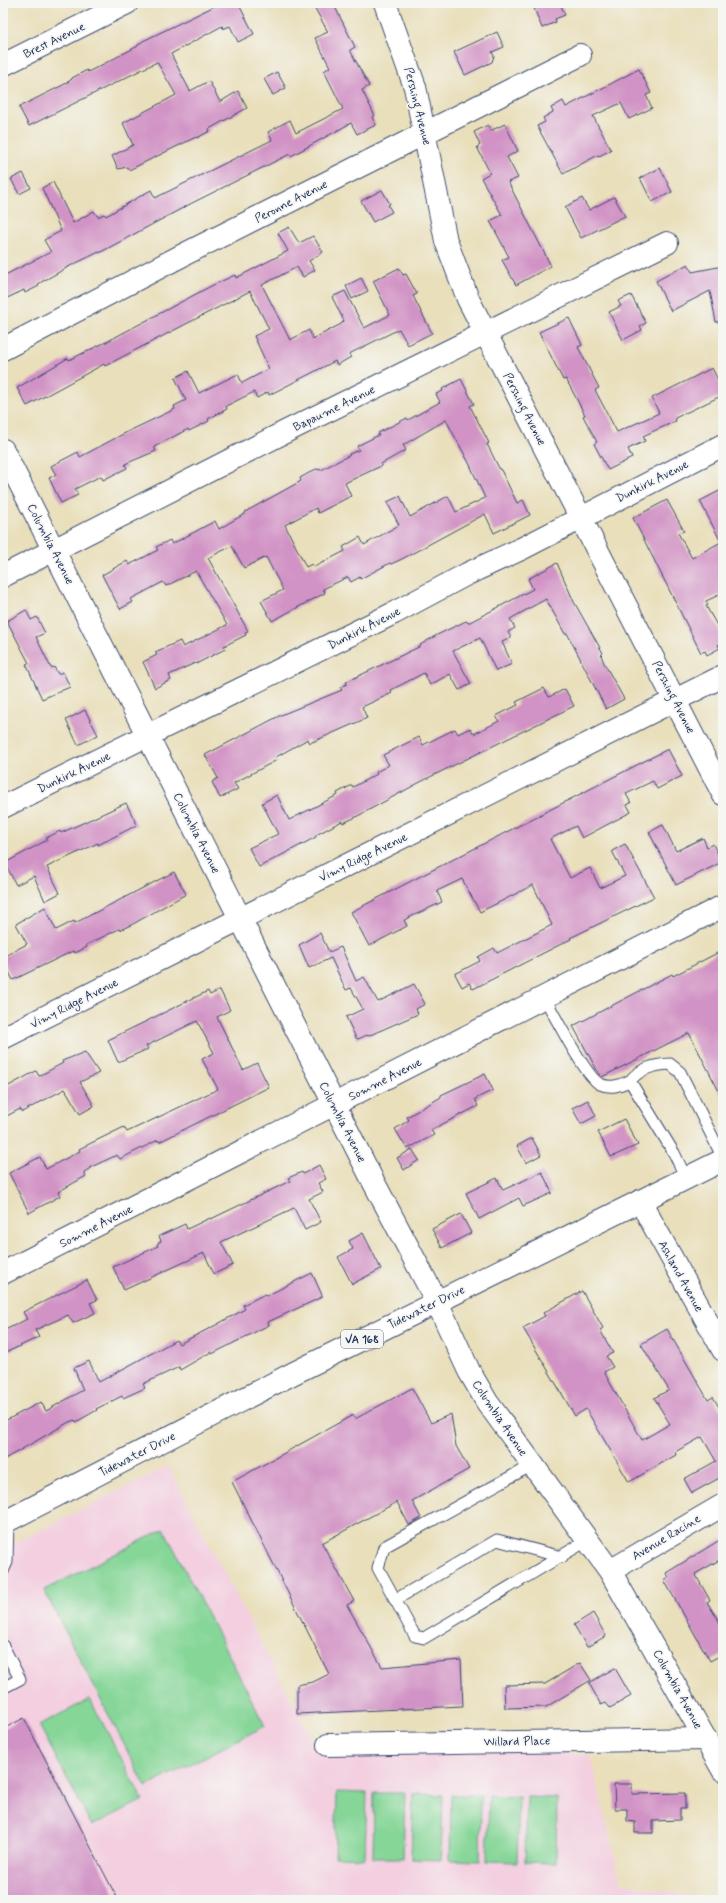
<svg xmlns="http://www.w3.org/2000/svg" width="726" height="1903" font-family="Mynerve,sans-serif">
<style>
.built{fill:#f3cfe0}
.green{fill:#85d697;stroke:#50827a}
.building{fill:#d193c5;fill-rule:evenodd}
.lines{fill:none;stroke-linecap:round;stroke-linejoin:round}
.service-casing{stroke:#3a496c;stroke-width:13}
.minor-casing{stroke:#3a496c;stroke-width:24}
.trunk-casing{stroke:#3a496c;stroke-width:24}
.service{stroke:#fff;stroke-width:11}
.minor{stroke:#fff;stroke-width:22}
.trunk{stroke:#fff;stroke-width:22}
.labels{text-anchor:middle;stroke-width:3.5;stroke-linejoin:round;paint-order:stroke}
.shield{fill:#f6f6f2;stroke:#5d6b8a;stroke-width:1}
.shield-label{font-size:11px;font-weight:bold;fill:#1b2f5e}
.street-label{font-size:12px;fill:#1b2f5e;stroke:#f6f6f2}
</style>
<rect width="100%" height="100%" fill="#f6f6f2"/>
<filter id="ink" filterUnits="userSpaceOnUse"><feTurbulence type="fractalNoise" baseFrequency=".025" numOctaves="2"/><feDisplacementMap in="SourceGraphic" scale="8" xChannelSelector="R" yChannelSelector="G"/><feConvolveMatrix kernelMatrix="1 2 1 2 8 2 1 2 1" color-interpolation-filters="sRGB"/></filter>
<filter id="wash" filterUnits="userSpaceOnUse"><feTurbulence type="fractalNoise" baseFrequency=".012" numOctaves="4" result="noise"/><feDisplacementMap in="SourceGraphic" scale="16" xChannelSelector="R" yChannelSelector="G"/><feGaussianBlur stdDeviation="0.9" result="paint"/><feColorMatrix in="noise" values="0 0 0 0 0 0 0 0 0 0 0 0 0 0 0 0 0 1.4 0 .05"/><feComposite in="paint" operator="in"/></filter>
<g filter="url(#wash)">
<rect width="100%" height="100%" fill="#e9dfbb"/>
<!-- built -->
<path class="built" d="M168 1466 315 1745 590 1754 621 1883 699 1897 700 1900H3V1549Z"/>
<!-- green -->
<g class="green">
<path d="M164 1529 265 1726 146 1787 44 1590Z"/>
<path d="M90 1699 143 1800 92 1826 39 1725Z"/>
<path d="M337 1792 367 1793 365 1858 335 1857Z"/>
<path d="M374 1793H405L403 1858H373Z"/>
<path d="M413 1794 443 1795 441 1860 411 1859Z"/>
<path d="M451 1795H481L480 1861 450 1860Z"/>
<path d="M489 1796 519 1797 517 1862 487 1861Z"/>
<path d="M527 1797 557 1798 556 1863 525 1862Z"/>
</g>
<g id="blocks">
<!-- building -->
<g class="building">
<path d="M221 3H238L254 34 238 42 230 26 223 29 222 26 171 54 190 91 209 81 220 102 238 91 247 108 209 129 210 131 197 138 196 137 129 170 127 167 118 169 112 156 133 145 123 123 176 95 157 62 29 126 19 107 65 84 72 79V78L87 70 88 72 138 46V45L143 41Z"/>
<path d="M312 3H333L355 47 350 50 369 86 362 90 375 116 372 117 376 125 357 134 351 123 291 156 290 154 192 203 99 253V252L68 267 38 284 39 286 25 293 24 290 3 300V276L51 252 44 240 61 231 42 188 53 182 73 223 94 211 98 217 104 214 106 216 151 190 155 198 272 140 268 132 290 120 296 133 343 109 324 71 330 67 315 38 328 32Z"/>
<path d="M532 3H560L565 15 555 19 556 22 542 28Z"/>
<path d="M497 32 504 47 492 52 494 56 492 62 465 75 454 52Z"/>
<path d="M639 69 651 93 646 95 652 108 629 119 621 103 593 116 611 150 599 156 598 155 563 174 537 126 545 122 543 118 553 112 551 108 563 101 566 107Z"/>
<path d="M277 72 286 88 273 95 264 79Z"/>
<path d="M505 124 518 151 507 157 518 178 508 182 551 266 516 285 502 260 509 257 490 221 502 215 481 178 490 173 477 147 480 145 474 132 488 125 490 131Z"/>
<path d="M660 168 672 192 652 202 640 178Z"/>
<path d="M23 173 31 188 19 194 11 179Z"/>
<path d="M382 190 390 204 388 205 392 212 373 222 361 201Z"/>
<path d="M614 197 625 216 581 238 565 207 582 198 589 210Z"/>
<path d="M289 227 299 243 313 236 323 252 309 261 315 270 303 277 297 267 262 285 290 340 309 330 313 339 341 324 344 321 332 297 345 291 364 328 390 315 373 281 399 268 403 275 406 274 417 294 413 296 432 333 408 345 399 329 349 354 351 357 337 365 335 361 269 395 268 392 257 398 254 392 226 406 227 409 208 419 209 421 189 431 188 429 154 447 156 451 125 464 127 468 103 480 101 476 75 489 78 495 61 503 49 478 56 475 51 466 78 452 80 457 127 432 175 409 174 406 186 400 175 378 188 371 199 393 238 374 242 383 269 369 254 336 269 329 250 291 126 355 105 366 104 364 27 406 17 388 68 358 69 360 108 341 211 286 235 275 236 278 288 251 278 233Z"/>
<path d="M688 264 692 272 723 266V322H716L710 291 671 311 656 281Z"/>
<path d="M361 278 368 291 352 299 346 286Z"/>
<path d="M631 295 646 323 640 326 642 330 623 340 609 312 621 306 618 301Z"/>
<path d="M569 318 582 345 578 347 599 388 595 390 617 432 659 413 652 398 712 368 723 390V395L675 418 676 421 643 436 645 441 628 449 632 458 608 470 594 444 597 442 583 416 585 415 566 379 563 380 539 332Z"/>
<path d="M461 379 474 404 470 406 489 443 487 444 500 470H501L517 503 523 500 530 515 494 533 485 514 402 559 391 564 390 563 360 579V577L351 582 348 577 323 589 325 593 272 621 261 601 283 590 266 557 244 568 232 546 208 558 248 631 245 633 246 635 224 646 225 649 196 664 195 663 169 675 171 680 155 688 143 662 157 655 155 652 180 641 183 647 227 625 196 571 166 586 163 582 131 599 133 602 120 609 102 575 127 561 129 565 158 550 156 547 170 540 172 544 215 521 219 529 246 513 245 512 301 481 300 478 316 469 321 470 350 455 349 454 359 450 357 446 379 435 378 433 407 418 408 420 440 402 436 394 443 391 442 389ZM446 420 469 463 485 498 456 512 448 496 410 517 400 496 387 502 399 525 364 545 360 537 343 547 345 551 314 567 312 564 306 567 285 525 316 508 318 513 351 496 345 483 381 466V464L406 450 403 445Z"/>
<path d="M723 489V593L706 601 708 605 706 606 723 636V642L718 645 720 648 707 655 705 651 701 653 633 518 667 500 684 531 678 533 692 558 721 542 700 501Z"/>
<path d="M557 563 574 602 603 653 601 655 604 663 624 699 606 709 567 633 565 634 546 599 510 619 515 628 508 632 511 638 502 642 512 664 496 671 480 638 453 651 471 684 459 690 450 674 430 685 424 673 391 690 392 693 362 707 367 718 310 743 308 739 276 757 277 760 234 783 238 789 220 798 212 782 218 778 205 755 281 715 342 690 340 687 347 684 346 682 421 646 420 645 437 635 466 621 468 623 495 609 533 589 528 579Z"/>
<path d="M26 610 31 620 37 617 45 633 36 637 51 668 54 667 58 674 63 672 70 687 42 699 26 664 29 663 7 621Z"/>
<path d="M544 688 549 697 565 689 574 706 426 779 354 818 343 823 342 821 316 835V837L259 867 249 848 278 834 262 803 277 795 289 820 338 795 337 793 352 785 353 787 377 774 376 772 389 765 383 755 419 737 423 745 455 729 458 734 470 728 474 734 499 721 496 716 518 705 516 702Z"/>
<path d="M85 710 98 735 78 745 66 720Z"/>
<path d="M668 749 682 776 657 789 653 781 626 794 631 803 627 805 631 812 582 838 576 826 550 839 570 878 590 868 600 888 625 876 612 851 625 844 654 897 570 938 571 939 473 989 469 983 462 987 455 974 480 961 478 957 494 948 497 953 552 925 533 885 480 912 462 879 437 891 442 902 404 920 407 926 369 946 351 912Z"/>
<path d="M126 803 137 825 98 845V843L47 867 60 893 45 901 34 876 16 885 5 863 47 840 46 838 60 831 61 833Z"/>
<path d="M663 825 676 851 703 838 707 847 713 844 722 862 676 885 649 832Z"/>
<path d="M174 872 186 894 133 924 120 930 119 929 86 945 87 947 75 953 73 951 13 980 3 961V957L27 944 16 924 45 907 56 930 74 921 75 923Z"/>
<path d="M320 933 329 952 341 947 356 981 364 977 378 1002 414 984 425 1004 416 1009 418 1014 368 1036 367 1035 358 1039 356 1038 346 1017 363 1009 351 988 346 990 331 958 309 968 299 945Z"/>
<path d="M723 950V1099L689 1033 602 1077 599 1074 573 1026 672 974 673 976Z"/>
<path d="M220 990 230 1010 217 1017 243 1070 257 1063 269 1087 159 1142 158 1140 120 1159 117 1155 89 1168 90 1169 84 1172 86 1176 58 1192 60 1196 29 1213 9 1173 40 1157 46 1169 80 1151 79 1149 124 1127 127 1132 218 1089 202 1059 214 1053 197 1021 146 1046 148 1049 118 1062 108 1040 208 991 210 995Z"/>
<path d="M85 1052 99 1073 80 1082 94 1106 80 1114 65 1089 22 1112 20 1109 3 1118V1089L36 1071 39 1076 63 1063 62 1061Z"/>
<path d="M485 1074 493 1090 475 1099 478 1106 431 1130 434 1135 407 1149 395 1129 409 1120 407 1117 441 1097V1095Z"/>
<path d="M588 1100 596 1116 581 1124 572 1108Z"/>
<path d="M624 1119 638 1145 611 1157 598 1132Z"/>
<path d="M532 1138 541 1155 526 1163 517 1146Z"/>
<path d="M412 1149 419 1160 404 1170 397 1158Z"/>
<path d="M319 1165 326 1179 318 1183 323 1192 309 1199 321 1222 305 1230 294 1208 221 1242 233 1265 214 1274 204 1253 124 1290 113 1267 158 1246 157 1244 161 1241 159 1236 185 1224 187 1229 210 1218 211 1219 290 1181 288 1178 302 1172 303 1174Z"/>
<path d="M542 1172 552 1193 523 1206 519 1198 479 1219 466 1193 497 1178 503 1190Z"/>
<path d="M461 1214 471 1233 442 1248 432 1229Z"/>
<path d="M363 1233 381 1269 352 1284 338 1257 353 1249 349 1241Z"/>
<path d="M312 1273 322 1295V1297L268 1322 269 1325 212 1354 211 1352 180 1370 179 1367 143 1384 145 1388 123 1398 122 1396 96 1409 97 1410 76 1422 75 1420 69 1422 3 1460V1422L41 1402 46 1411 83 1390 74 1368 89 1361 99 1382 176 1340 179 1344 216 1325 245 1309 243 1305 265 1294 266 1296Z"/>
<path d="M87 1280 97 1300 90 1303 95 1313 73 1323 68 1315 35 1330 39 1337 3 1354V1331L27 1319 23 1312Z"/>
<path d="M582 1291 603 1328 600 1330 613 1353 606 1356 613 1367 604 1372 642 1440 670 1424 654 1398 669 1390 641 1344 667 1329 708 1400 713 1397 723 1414V1476L692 1493 684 1479 716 1461 702 1437 675 1452 676 1455 629 1482 586 1409 575 1416 523 1328 545 1316 543 1313Z"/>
<path d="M412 1388 431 1423 451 1414 456 1446 469 1469 412 1501 421 1518 409 1525 397 1502 322 1543 354 1601 347 1605 382 1667 461 1660 463 1706 297 1714V1685L313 1682 329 1674 232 1482 353 1415 355 1419Z"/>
<path d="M723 1538V1558L695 1574 710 1600 707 1602 723 1628V1654L710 1661 664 1580 669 1577 666 1573Z"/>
<path d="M593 1613 606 1636 587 1647 574 1625Z"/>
<path d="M580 1663 591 1680 546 1707 505 1708 504 1685 545 1684Z"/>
<path d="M615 1668 631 1696 610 1708 606 1703 601 1705 589 1683Z"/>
<path d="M24 1718 118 1900H3V1729Z"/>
<path d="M614 1784H632V1794L685 1793V1809H680V1820L653 1821V1833H635V1822L627 1821V1809H615Z"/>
</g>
</g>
</g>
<g filter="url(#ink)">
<use href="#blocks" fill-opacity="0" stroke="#3a496c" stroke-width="1"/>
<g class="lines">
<defs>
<g id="service">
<path d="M544 997C554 1014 586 1078 600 1084 611 1089 620 1085 630 1081"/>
<path d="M686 1178 674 1153 630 1081C640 1068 655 1065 670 1064L680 1072 723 1158"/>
<path d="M532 1465 384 1547 378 1568 415 1636 424 1638 588 1540"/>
<path d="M3 1571 7 1562 8 1520"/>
<path d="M395 1600 497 1540 562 1557"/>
<path d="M3 1646 20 1679 3 1688"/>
</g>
<g id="minor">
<path d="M385 3 415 87 446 241 468 299 723 794"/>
<path d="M3 65 127 3"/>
<path d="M3 349 181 256 580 55"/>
<path d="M3 450 373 1181 437 1302 469 1371 487 1402 610 1571 723 1770"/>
<path d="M3 576 283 433 667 243"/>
<path d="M3 807 394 613 467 574 523 548 723 445"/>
<path d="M3 1038C242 916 484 798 723 676"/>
<path d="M640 1201 723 1350"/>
<path d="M3 1273 723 906"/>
<path d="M610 1571 723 1505"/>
<path d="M328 1745 706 1739"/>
</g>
<path id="trunk" d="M3 1523 294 1373 723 1160"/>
</defs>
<!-- service casing -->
<use href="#service" class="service-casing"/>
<!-- minor casing -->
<use href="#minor" class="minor-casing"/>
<!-- trunk casing -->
<use href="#trunk" class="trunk-casing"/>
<!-- service -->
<use href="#service" class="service"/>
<!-- minor -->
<use href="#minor" class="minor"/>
<!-- trunk -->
<use href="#trunk" class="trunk"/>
</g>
</g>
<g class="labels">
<!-- shield labels -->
<rect class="shield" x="341" y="1330" width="42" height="18" rx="3"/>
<g class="shield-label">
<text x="362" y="1343">VA 168</text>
</g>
<!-- street labels -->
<g class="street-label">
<text transform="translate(54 40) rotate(-26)" y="4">Brest Avenue</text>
<text transform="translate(418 106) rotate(76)" y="4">Pershing Avenue</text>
<text transform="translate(291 201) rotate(-27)" y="4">Peronne Avenue</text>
<text transform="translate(334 408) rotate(-26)" y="4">Bapaume Avenue</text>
<text transform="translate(525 409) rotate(63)" y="4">Pershing Avenue</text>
<text transform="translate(652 481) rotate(-27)" y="4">Dunkirk Avenue</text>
<text transform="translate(51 544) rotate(63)" y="4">Columbia Avenue</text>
<text transform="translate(364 628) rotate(-27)" y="4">Dunkirk Avenue</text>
<text transform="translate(674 697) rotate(63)" y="4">Pershing Avenue</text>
<text transform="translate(74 772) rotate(-26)" y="4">Dunkirk Avenue</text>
<text transform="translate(197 833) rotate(63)" y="4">Columbia Avenue</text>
<text transform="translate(363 857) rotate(-26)" y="4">Vimy Ridge Avenue</text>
<text transform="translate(74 1003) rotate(-27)" y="4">Vimy Ridge Avenue</text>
<text transform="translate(385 1079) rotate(-27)" y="4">Somme Avenue</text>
<text transform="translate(343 1122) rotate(63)" y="4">Columbia Avenue</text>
<text transform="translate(96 1226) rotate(-27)" y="4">Somme Avenue</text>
<text transform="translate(681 1276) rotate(61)" y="4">Ashland Avenue</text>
<text transform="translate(426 1307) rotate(-26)" y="4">Tidewater Drive</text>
<text transform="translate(500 1418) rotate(56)" y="4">Columbia Avenue</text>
<text transform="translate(137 1454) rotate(-27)" y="4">Tidewater Drive</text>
<text transform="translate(666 1537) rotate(-31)" y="4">Avenue Racine</text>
<text transform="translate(678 1689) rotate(61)" y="4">Columbia Avenue</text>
<text transform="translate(517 1741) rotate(-1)" y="4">Willard Place</text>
</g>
</g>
<!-- margin -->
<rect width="726" height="1903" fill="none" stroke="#f6f6f2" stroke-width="16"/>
</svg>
